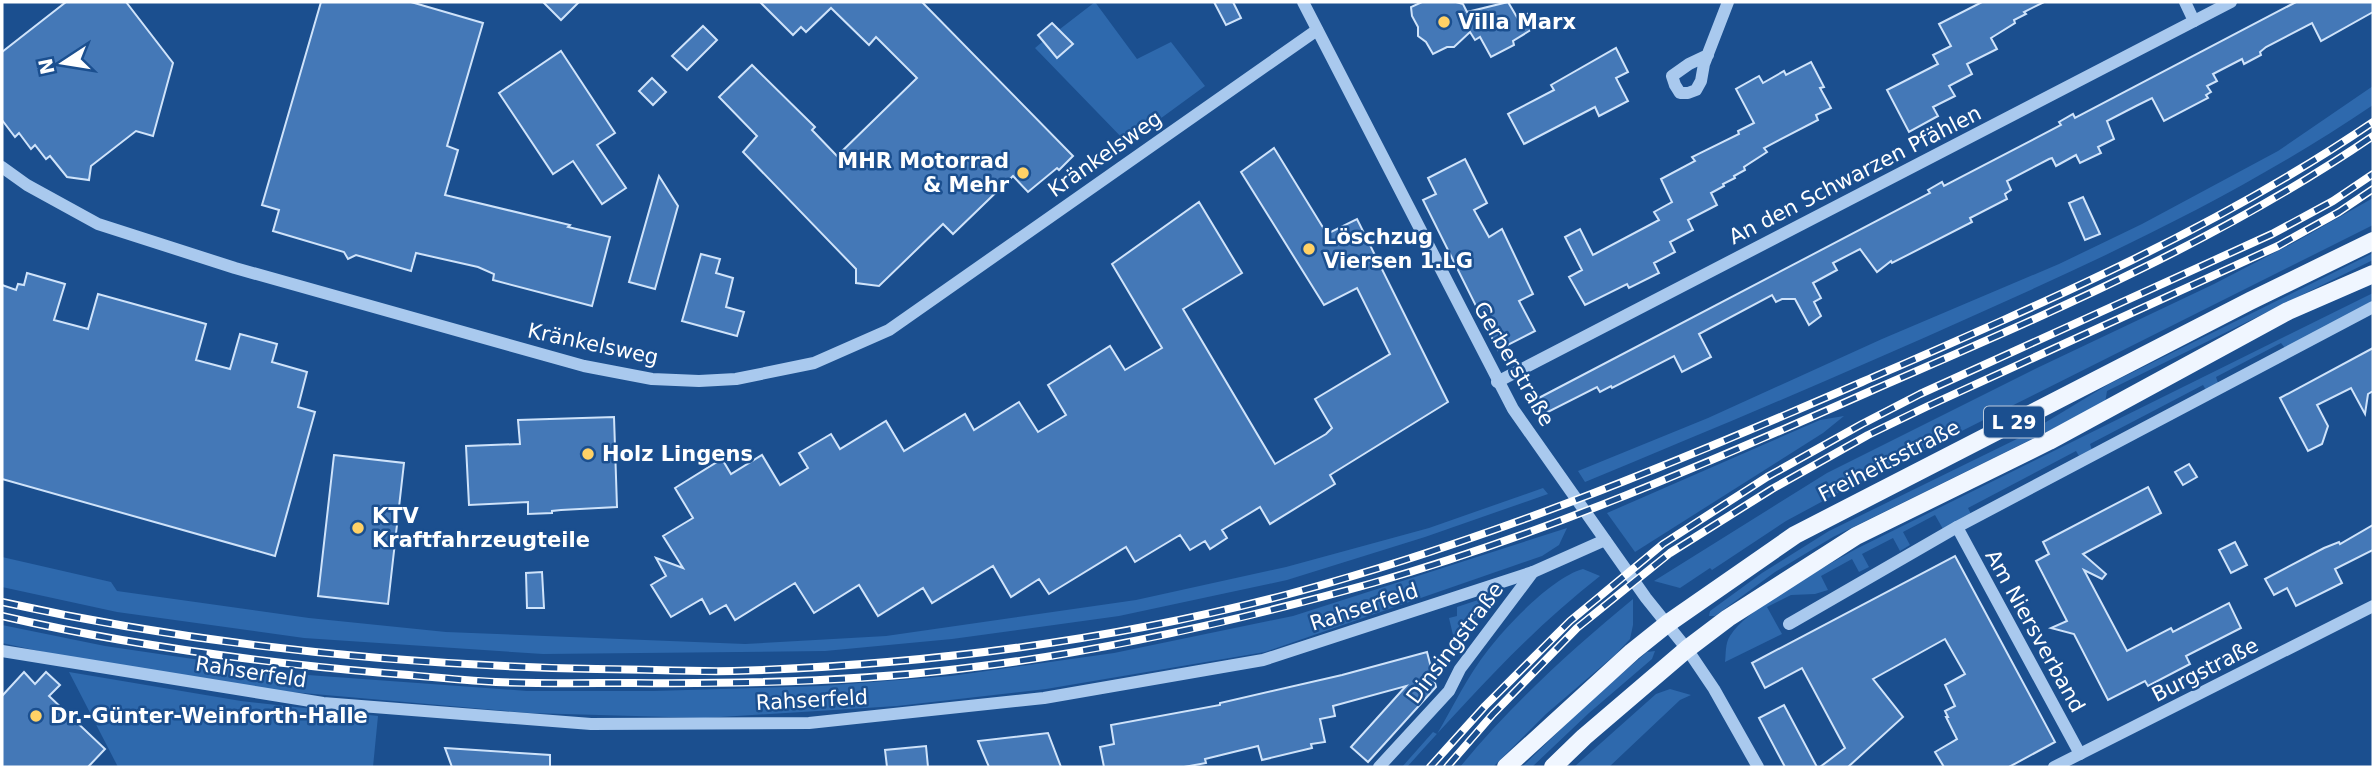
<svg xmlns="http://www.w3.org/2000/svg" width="2375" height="769" font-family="'DejaVu Sans',sans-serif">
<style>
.green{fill:#2e69ad}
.building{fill:#4478b7;stroke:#cfe3fa;stroke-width:2}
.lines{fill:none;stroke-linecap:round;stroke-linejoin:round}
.minor{stroke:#a9c9ee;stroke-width:12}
.major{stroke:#f0f6ff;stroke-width:18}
.rail-casing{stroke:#fff;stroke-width:8}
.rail{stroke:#1b4f8f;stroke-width:5;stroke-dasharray:16;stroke-linecap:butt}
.poi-dot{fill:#ffd166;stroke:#1b4f8f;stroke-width:2.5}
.labels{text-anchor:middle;stroke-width:5;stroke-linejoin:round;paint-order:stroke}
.shield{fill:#1b4f8f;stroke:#bbcadd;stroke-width:2}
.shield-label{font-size:19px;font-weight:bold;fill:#fff}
.poi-label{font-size:21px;font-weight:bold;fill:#fff;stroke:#1b4f8f;text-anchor:start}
.street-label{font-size:21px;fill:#fff;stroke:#1b4f8f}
</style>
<rect width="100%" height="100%" fill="#1b4f8f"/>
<!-- green -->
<g class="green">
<path d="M1095 2 1137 59 1171 42 1205 86 1127 143 1035 48 1059 28 1060 29Z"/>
<path d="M2373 86V105C2248 190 2112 254 1975 315 1846 373 1716 428 1585 482L1578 471 1708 418 1882 339 2059 264 2142 224 2278 151Z"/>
<path d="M2373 198V225L1838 493 1786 521 1712 570 1710 568 1680 588 1654 581 1827 473 2037 368 2214 284 2297 241Z"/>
<path d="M2373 253V260L2107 391 2105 403 1833 537 1775 572 1715 616H1709L1710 611 1762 573 1829 531 2023 436 2109 384Z"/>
<path d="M2373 293V301L2285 348 2281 343 2216 377 2218 383 2206 390 2203 385 2090 444 2092 450 2079 456 2076 451 1968 508 1971 514 1943 529 1935 515 1903 532 1910 545 1900 551 1893 538 1862 554 1869 567 1859 572 1852 559 1821 576 1828 590 1815 594 1791 595 1767 607 1782 634 1725 662C1726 654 1725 643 1730 636 1749 606 1823 568 1856 549Z"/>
<path d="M1844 416 1823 433 1635 552 1607 513 1820 420Z"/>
<path d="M1543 488 1548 494 1425 537 1287 580 1119 616 952 639 825 651 543 654 304 638 117 612 2 587V557L111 582 117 591 309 618 446 632 745 644 886 636 1136 600 1286 567 1429 528Z"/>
<path d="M1567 528 1559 545 1542 556 1265 652 1046 689 897 706 705 718 529 713 280 691 71 658 2 643V625L105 646 294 674 527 691H653L821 686 951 676 1114 653 1293 616Z"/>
<path d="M1583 569 1600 576C1528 632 1468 700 1407 767H1402L1433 732 1437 734C1453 707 1468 675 1488 650 1507 625 1553 577 1583 569Z"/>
<path d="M1633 599V625L1630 639 1616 654 1546 714 1493 767H1460C1511 705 1571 650 1633 599Z"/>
<path d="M1478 600 1481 609 1456 648 1449 618 1457 616V607Z"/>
<path d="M1655 651 1652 659 1589 713 1532 767H1522L1592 699 1647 652Z"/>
<path d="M69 672 241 701 378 716 373 767H118Z"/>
<path d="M1670 689 1691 695 1680 700 1609 767H1574L1656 694Z"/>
</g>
<!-- building -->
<g class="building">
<path d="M66 2H126L173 63 153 136 136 131 91 166 89 180 67 177 50 156 46 159 35 145 31 149 19 133 15 137 2 120V52Z"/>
<path d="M321 2H411L483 23 447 146 458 150 445 195 570 225 568 227 610 237 592 306 493 280 494 274 478 267 416 253 411 271 356 255 348 259 344 252 273 231 279 210 262 205Z"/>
<path d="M543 2H579L561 20Z"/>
<path d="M760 2H922L1073 156 1059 170 1057 168 1028 192 1013 176 953 234 943 224 879 286 856 283V269L743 152 757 136 719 97 752 65 815 127 812 130 837 156 917 78 876 37 869 45 831 8 806 32 801 27 793 35Z"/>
<path d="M1214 2H1233L1241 18 1226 25Z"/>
<path d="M1422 2H1456L1463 4 1467 12 1508 2 1518 19 1527 14 1534 28 1513 41 1514 45 1491 57 1480 37 1475 40 1470 32 1454 47H1447L1433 54 1426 42 1418 36V27L1412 16 1411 7Z"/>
<path d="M1982 2H2044L2024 12 2026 14 2014 20 2015 23 1991 38 1997 49 1967 64 1972 74 1949 86 1955 96 1933 107 1938 116 1909 132 1887 90 1938 64 1933 55 1951 46 1939 24Z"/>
<path d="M2296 2H2373V12L2321 41 2312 23 2266 47 2260 52 2261 55 2244 64 2242 59 2213 74 2217 81 2207 86 2211 92 2206 95 2208 98 2164 121 2152 98 2136 106 2107 121 2114 139 2098 147 2101 153 2080 163 2076 155 2056 166 2052 158 2049 159 2007 181 2011 190 2005 194 2007 199 1970 218 1972 222 1892 263 1891 261 1877 272 1860 249 1833 263 1837 270 1813 283 1821 298 1814 302 1821 316 1809 325 1795 299H1782L1776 302 1772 295 1699 334 1711 357 1682 372 1674 356 1612 388 1611 386 1600 392 1597 387 1542 415 1533 401 1930 193 1928 190 1942 182 1944 186 2061 125 2059 122 2073 114 2075 118Z"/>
<path d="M1052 23 1073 44 1057 58 1038 35Z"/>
<path d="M703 26 717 40 687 70 672 56Z"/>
<path d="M1616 48 1628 72 1616 78 1628 101 1599 116 1595 107 1524 144 1508 114 1554 90 1551 85Z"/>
<path d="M561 51 615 133 597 145 626 188 602 204 573 161 553 174 499 93Z"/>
<path d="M1811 62 1824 87 1820 88 1831 108 1816 115 1818 120 1764 148 1767 152 1744 167 1745 170 1734 176 1735 178 1723 184 1724 186 1711 193 1717 205 1688 220 1693 230 1670 242 1675 252 1654 263 1659 273 1629 288 1627 284 1585 305 1569 277 1582 270 1565 237 1580 229 1593 255 1659 220 1654 212 1672 202 1661 179 1695 161 1692 157 1739 134 1738 131 1754 123 1736 89 1759 76 1763 83 1784 71 1786 75Z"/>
<path d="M652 78 666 92 653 105 639 91Z"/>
<path d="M1274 148 1327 234 1357 219 1448 402 1330 475 1335 484 1270 524 1260 507 1222 530 1227 538 1210 549 1205 541 1190 550 1180 535 1135 562 1126 547 1049 594 1039 579 1011 597 993 566 932 603 923 588 878 616 859 585 814 613 795 583 735 620 726 605 710 614 702 599 671 617 651 585 666 576 656 558 683 568 663 536 693 518 675 488 722 459 731 474 762 455 780 485 808 468 799 453 831 434 840 449 886 421 904 451 965 414 974 430 1019 402 1038 432 1066 415 1048 385 1110 346 1125 370 1162 348 1112 264 1199 202 1242 273 1183 309 1275 464 1326 434 1332 428 1315 399 1390 354 1357 288 1324 305 1241 172Z"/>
<path d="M1465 159 1487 203 1474 210 1489 237 1502 229 1533 294 1519 301 1535 331 1498 350 1423 200 1436 194 1428 178Z"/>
<path d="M659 176 678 206 655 289 629 282Z"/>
<path d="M2083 197 2100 234 2085 240 2069 203Z"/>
<path d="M701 254 720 259 716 273 733 278 726 307 744 312 737 336 682 321Z"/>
<path d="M27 273 65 284 54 320 88 329 98 294 206 324 196 360 230 369 240 334 277 344 272 362 307 372 298 407 315 412 275 556 2 479V285L16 290 18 284 24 285Z"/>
<path d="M2373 348V391L2368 394 2365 414 2351 388 2317 405 2328 426 2322 444 2308 451 2280 398Z"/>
<path d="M614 417 617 507 561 510 552 511V513L528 514V502L469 505 466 446 520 444 518 420Z"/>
<path d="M334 455 404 463 388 604 318 596Z"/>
<path d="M2189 464 2197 477 2183 485 2175 472Z"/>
<path d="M2148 487 2161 513 2083 554 2106 574 2102 579 2084 570 2127 651 2171 628 2173 632 2229 603 2241 628 2186 656 2190 664 2148 686 2145 681 2108 700 2074 634 2051 628 2067 621 2036 561 2049 554 2043 542Z"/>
<path d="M2373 525V550L2335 569 2342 583 2296 606 2287 588 2274 595 2265 579 2324 548 2339 542 2340 544Z"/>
<path d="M2235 542 2247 565 2231 573 2219 550Z"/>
<path d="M1955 556 2055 742 2009 767H1944L1935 752 1957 739 1946 717H1948L1945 711 1955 706 1945 685 1965 674 1945 639 1873 679 1903 717 1848 767H1820L1845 748 1802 668 1765 688 1752 663Z"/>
<path d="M542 572 544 608H527L526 573Z"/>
<path d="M1427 652 1436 687 1368 762 1351 747 1406 686 1333 706 1335 716 1320 719 1325 742 1311 744 1312 748 1262 760 1258 746 1205 759 1206 763 1184 767H1104L1100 747 1114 744 1111 725 1220 705V703L1342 675Z"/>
<path d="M24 672 35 684 46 672 60 685 49 696 105 749 88 767H2V696Z"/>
<path d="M1784 705 1817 767H1785L1759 718Z"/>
<path d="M1048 733 1061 767H989L978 741Z"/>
<path d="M926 746 928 767H887L885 750Z"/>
<path d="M445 748 550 755V767H452Z"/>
</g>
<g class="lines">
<!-- minor -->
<g class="minor">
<path d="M1303 2 1513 409 1646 598 1687 649 1714 689 1758 767"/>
<path d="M2185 2 2194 21"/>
<path d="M1708 55 1689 64 1672 76 1675 85 1680 93H1688L1696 90 1701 81 1704 64 1728 2"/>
<path d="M2 167 27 185 98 224 235 268 584 366 652 379 699 381 736 379 814 363 889 330 1317 30"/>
<path d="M1497 382 2231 2"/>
<path d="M1957 527 2080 754"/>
<path d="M1789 624 1957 527 2373 307"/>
<path d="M2 651 323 703 591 724 809 723 1044 698 1263 660 1533 572 1605 540"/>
<path d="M1379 767 1449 691 1460 669 1533 572"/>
<path d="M2054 767 2373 606"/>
</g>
<!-- major -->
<g class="major">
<path d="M1506 767 1632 652 1667 624 1795 535 2250 301 2373 241"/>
<path d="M1553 767 1584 737 1687 649 1728 618 1856 536 2049 441 2288 311 2373 274"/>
</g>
<defs>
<g id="rail">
<path d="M2 602C197 645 397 665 596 669 642 669 688 672 734 671 921 665 1108 642 1289 594 1487 541 1675 463 1862 382 2037 306 2215 230 2373 122"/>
<path d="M2 616C127 645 256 662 384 673 421 676 459 680 496 682 542 684 588 683 633 683 741 684 850 682 958 669 1098 653 1237 621 1373 583 1545 534 1710 462 1873 390 2045 315 2218 242 2373 136"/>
<path d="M1430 767 1485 706 1570 621 1663 544 1767 477 1862 424 1920 394 2272 234 2333 201 2373 174"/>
<path d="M1447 767 1493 714 1577 628 1670 553 1772 489 1868 435 1926 407 2278 246 2339 212 2373 189"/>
</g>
</defs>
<!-- rail casing -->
<use href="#rail" class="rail-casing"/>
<!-- rail -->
<use href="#rail" class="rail"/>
</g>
<!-- markers -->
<g class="poi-dot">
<circle cx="1444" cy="22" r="7"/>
<circle cx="1023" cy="173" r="7"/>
<circle cx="1309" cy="249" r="7"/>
<circle cx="588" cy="454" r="7"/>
<circle cx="358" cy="528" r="7"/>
<circle cx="36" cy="716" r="7"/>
</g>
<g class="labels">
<!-- shield labels -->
<rect class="shield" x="1984" y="406.5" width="60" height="31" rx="5"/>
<g class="shield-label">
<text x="2014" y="429">L 29</text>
</g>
<!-- poi labels -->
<g class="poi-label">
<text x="1458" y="29">Villa Marx</text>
<text x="1009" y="168" text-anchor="end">MHR Motorrad<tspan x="1009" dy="24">&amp; Mehr</tspan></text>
<text x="1323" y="244">Löschzug<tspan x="1323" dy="24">Viersen 1.LG</tspan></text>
<text x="602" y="461">Holz Lingens</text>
<text x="372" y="523">KTV<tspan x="372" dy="24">Kraftfahrzeugteile</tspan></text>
<text x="50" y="723">Dr.-Günter-Weinforth-Halle</text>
</g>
<!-- street labels -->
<g class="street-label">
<text transform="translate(1105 154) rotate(-35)" y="7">Kränkelsweg</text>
<text transform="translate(1855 175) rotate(-27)" y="7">An den Schwarzen Pfählen</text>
<text transform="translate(593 344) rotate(12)" y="7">Kränkelsweg</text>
<text transform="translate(1514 364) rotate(60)" y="7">Gerberstraße</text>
<text transform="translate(1889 461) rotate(-27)" y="7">Freiheitsstraße</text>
<text transform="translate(1364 607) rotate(-18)" y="7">Rahserfeld</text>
<text transform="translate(2035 631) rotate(61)" y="7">Am Niersverband</text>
<text transform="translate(1455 643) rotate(-53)" y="7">Dinsingstraße</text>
<text transform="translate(2205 670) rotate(-27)" y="7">Burgstraße</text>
<text transform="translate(251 672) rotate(9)" y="7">Rahserfeld</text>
<text transform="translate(812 700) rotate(-3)" y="7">Rahserfeld</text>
</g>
</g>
<!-- border -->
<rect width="2375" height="769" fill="none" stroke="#ffffff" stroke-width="7"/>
<!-- north arrow -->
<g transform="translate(63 63) rotate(258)" stroke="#1b4f8f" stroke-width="5" paint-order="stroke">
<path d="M0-5L12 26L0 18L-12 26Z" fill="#ffffff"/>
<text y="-10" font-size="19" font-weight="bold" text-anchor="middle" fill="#ffffff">N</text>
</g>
</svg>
